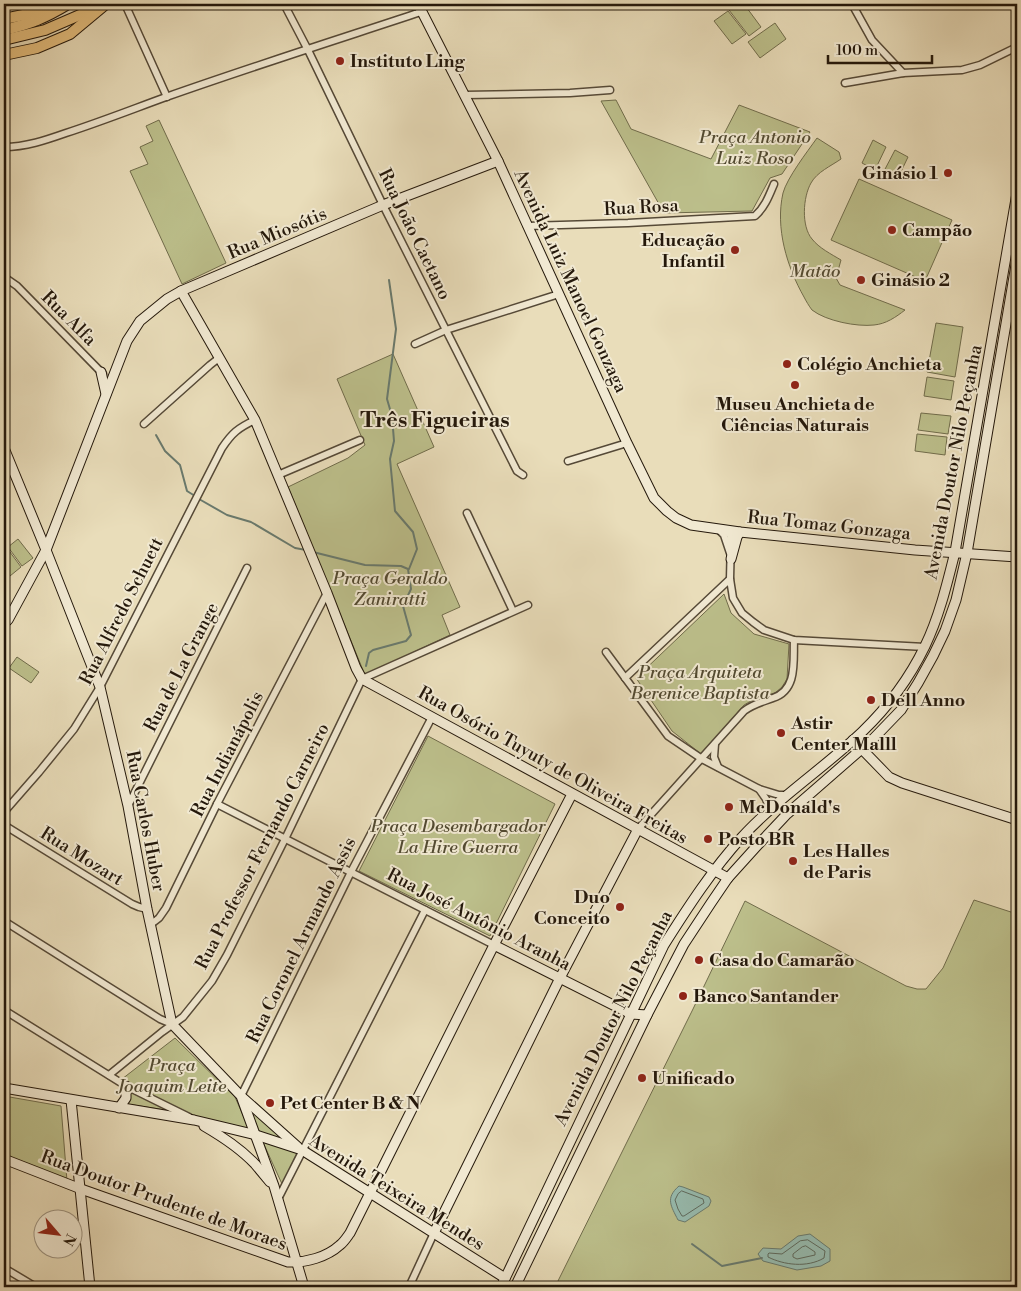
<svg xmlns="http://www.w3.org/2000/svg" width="1021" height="1291" font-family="'Libre Bodoni',serif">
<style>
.green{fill:#bcbf8b;stroke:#706c4b}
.water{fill:#97bcb0;stroke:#697a6e}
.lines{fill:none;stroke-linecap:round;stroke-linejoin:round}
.shore{stroke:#5e6a5e;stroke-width:1}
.stream{stroke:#697a6e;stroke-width:2}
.street-casing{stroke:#554937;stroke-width:9}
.secondary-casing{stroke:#24180b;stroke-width:11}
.primary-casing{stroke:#24180b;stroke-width:12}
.street{stroke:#f1e9d2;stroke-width:6}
.secondary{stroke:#f1e9d2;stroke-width:9}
.primary{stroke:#e4be7d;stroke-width:10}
.poi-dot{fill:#8f2418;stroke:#f1e9d2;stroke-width:2}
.labels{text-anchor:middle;stroke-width:4;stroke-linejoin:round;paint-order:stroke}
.poi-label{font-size:18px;font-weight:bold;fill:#24180b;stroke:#f1e9d2;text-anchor:start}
.park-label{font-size:18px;font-style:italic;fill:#524a31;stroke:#f1e9d2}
.street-label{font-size:18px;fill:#24180b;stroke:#f1e9d2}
.district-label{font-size:22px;font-weight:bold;fill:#24180b;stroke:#f1e9d2}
</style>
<rect width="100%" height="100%" fill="#e9ddba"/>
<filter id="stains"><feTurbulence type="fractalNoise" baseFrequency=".004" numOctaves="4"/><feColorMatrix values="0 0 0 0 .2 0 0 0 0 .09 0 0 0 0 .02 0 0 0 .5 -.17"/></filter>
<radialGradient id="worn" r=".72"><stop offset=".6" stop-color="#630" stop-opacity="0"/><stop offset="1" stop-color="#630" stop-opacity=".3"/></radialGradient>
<!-- green -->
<g class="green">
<path d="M737 4H744L761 27 749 36 729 10Z"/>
<path d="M728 11 746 34 732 44 714 21Z"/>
<path d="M775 23 786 39 760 58 748 42Z"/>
<path d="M616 100 631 129 711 159 739 105 810 132 782 174 770 178 752 211 664 213 601 101Z"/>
<path d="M159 120 226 263 182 284 130 171 148 164 140 147 153 141 146 126Z"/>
<path d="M817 138 839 152 841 159C831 166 817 172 811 183 803 197 801 226 812 239 819 248 831 254 841 260L836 278 840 285 905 310C896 317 886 324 874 325 857 327 826 321 812 310 809 306 806 301 804 297 787 267 775 228 783 193 787 178 807 152 817 138Z"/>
<path d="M873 140 886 147 875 170 862 163Z"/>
<path d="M895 150 908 157 897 180 883 173Z"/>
<path d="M859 179 952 220 925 281 831 240Z"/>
<path d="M936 323 963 327 955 377 927 372Z"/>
<path d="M393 354 434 447 397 464 460 607 442 615 450 635 365 675 288 487 348 458 365 445 337 379Z"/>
<path d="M927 377 954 381 951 400 924 396Z"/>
<path d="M921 413 951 416 948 434 918 430Z"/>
<path d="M917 434 947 437 945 455 915 451Z"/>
<path d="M18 539 33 558 22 566 8 547Z"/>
<path d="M7 548 21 567 10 576 4 568V551Z"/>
<path d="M724 594 731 613 754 634 789 644 787 679 782 687 775 693 756 698 744 705 701 754 672 731 636 678Z"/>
<path d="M17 657 39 672 31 683 9 668Z"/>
<path d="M428 736 555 804 490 936 359 871Z"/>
<path d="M974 900 1017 914V1287H555L693 1009 745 901 906 986 917 989H926L943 968Z"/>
<path d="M175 1038 235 1097 249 1129 189 1116 122 1079Z"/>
<path d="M130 1090 166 1110 127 1104Z"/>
<path d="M4 1096 61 1106 67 1181 4 1154Z"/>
<path d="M246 1104 294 1145 258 1133Z"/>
<path d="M261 1138 297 1153 282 1184Z"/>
</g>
<!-- water -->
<g class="water">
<path d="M679 1186 683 1187 709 1197 711 1201 709 1206 685 1222 678 1220C671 1206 665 1198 679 1186Z"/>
<path d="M810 1234 830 1249V1261L821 1266 797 1270 763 1261 758 1254 763 1248 781 1249 798 1236Z"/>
</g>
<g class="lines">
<!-- shore -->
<g class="shore">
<path d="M682 1191 703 1199 704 1203 684 1216H682L678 1209 675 1200 678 1194Z"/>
<path d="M808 1240 825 1251 824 1258C807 1268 784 1265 768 1257V1254L769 1253 782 1254 800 1241Z"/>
<path d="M806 1246 815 1252V1255L797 1259 793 1257V1254L802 1247Z"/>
</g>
<!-- stream -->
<g class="stream">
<path d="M389 280 396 329 387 399 392 416 394 441 390 459 395 511 413 532 417 549 409 569"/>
<path d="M156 435 165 451 180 465 187 491 195 496"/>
<path d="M199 499 227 515 251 522 295 548 306 550"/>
<path d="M313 552 365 565 401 566 408 569 411 589 403 606 411 635 406 641 373 650 369 653 366 666"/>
<path d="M692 1244 722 1266 762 1258"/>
</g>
<defs>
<g id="street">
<path d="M125 4 167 97"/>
<path d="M284 4 308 50 383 205 517 471 523 475"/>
<path d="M852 4 872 40 903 73"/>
<path d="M845 83 903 73 962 70 980 65 1017 47"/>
<path d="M465 95 570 93 610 90"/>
<path d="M4 147C26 147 46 140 66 133 100 122 133 109 166 97 251 67 336 40 421 12"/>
<path d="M527 226 628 223 755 216C765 207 769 196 774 184"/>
<path d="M4 277 17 286 103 374"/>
<path d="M415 344 446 330 559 294"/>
<path d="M144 424 210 365 219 358"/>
<path d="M568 461 627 443"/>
<path d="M278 475 360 440"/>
<path d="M467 513 513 611"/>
<path d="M718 529 724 535 730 553"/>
<path d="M728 530 731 538 730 579 733 598 742 613 753 622 764 630 794 640 925 647"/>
<path d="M4 627 8 620"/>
<path d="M606 652 668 736 702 759 759 789 779 795H787"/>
<path d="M625 678 730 579"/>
<path d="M715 744 714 757 718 767"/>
<path d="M759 789 766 799 770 810"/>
<path d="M217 804 494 945"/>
<path d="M128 806 247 568"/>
<path d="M4 812 39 772 74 729 100 687 222 448C232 433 238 428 255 420"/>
<path d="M4 825 132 904 139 907 147 909"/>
<path d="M638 829 744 711C753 704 762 702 773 698 798 690 793 661 794 640"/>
<path d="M4 921 160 1019 172 1024"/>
<path d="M150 925 159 918 166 908 217 804 327 593"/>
<path d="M4 1010 126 1086 189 1117"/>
<path d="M109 1075 162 1032 183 1017 212 981 227 955 285 839 362 679 528 605"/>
<path d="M241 1096 351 872 432 717"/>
<path d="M278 1199 425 910"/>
<path d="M4 1268 36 1287"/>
<path d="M409 1287 434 1233"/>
</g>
<g id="secondary">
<path d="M418 4 498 161 627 443 654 498 667 511 676 518 691 525 740 532 915 550 1017 557"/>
<path d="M181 291 255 420 327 593 356 668 362 679 728 878"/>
<path d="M101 372 106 394"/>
<path d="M4 448 46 550 100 687 128 806 147 909 172 1024 241 1096 274 1186 304 1287"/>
<path d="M731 559 737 537 740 532"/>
<path d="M4 619 8 620 46 550 127 341 140 321 167 299 181 291 383 205 498 161"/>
<path d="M853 740 889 777 902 783 1017 820"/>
<path d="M494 945 631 1014 647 1015"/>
<path d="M4 1088 194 1120 256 1135 302 1150 505 1278"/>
<path d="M242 1097 298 1147"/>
<path d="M71 1100 90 1287"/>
<path d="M119 1108 126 1098V1086"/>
<path d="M204 1126C223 1137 240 1148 255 1164 260 1170 265 1176 270 1182"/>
<path d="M4 1159 81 1189 288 1262C306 1263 327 1257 340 1245 344 1242 347 1237 350 1233L494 945 572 794"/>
<path d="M434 1233 560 978 638 829"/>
<path d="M501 1287 664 945C688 907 712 870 742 837 778 798 824 768 862 732 887 708 910 677 925 646 939 617 947 584 955 552L1017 193"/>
<path d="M515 1287 647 1015 684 944 711 903 728 878 756 847 787 814 873 739 901 710 918 683 933 656 945 631 956 600 967 553 1017 259"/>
</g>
<g id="primary">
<path d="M4 19 33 13 59 6"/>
<path d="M4 30C30 24 45 18 68 4"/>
<path d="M4 40 45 30 96 8"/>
<path d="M4 55 37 48 70 34 106 4"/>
</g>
</defs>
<!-- street casing -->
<use href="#street" class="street-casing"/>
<!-- secondary casing -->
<use href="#secondary" class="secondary-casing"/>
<!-- primary casing -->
<use href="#primary" class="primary-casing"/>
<!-- street -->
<use href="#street" class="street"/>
<!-- secondary -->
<use href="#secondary" class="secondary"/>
<!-- primary -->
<use href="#primary" class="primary"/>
</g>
<!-- markers -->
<g class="poi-dot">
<circle cx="340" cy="61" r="5"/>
<circle cx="948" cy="173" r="5"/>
<circle cx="892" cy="230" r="5"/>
<circle cx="735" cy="250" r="5"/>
<circle cx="861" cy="280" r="5"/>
<circle cx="787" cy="364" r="5"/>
<circle cx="795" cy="385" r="5"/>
<circle cx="871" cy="700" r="5"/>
<circle cx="781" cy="733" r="5"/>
<circle cx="729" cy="807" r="5"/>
<circle cx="708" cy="839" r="5"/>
<circle cx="793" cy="861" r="5"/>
<circle cx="620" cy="907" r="5"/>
<circle cx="699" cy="960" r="5"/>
<circle cx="683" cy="996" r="5"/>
<circle cx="642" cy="1078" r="5"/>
<circle cx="270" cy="1103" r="5"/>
</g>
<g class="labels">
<!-- poi labels -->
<g class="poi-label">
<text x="350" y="67">Instituto Ling</text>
<text x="938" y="179" text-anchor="end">Ginásio 1</text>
<text x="902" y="236">Campão</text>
<text x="725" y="246" text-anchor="end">Educação<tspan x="725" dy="21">Infantil</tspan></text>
<text x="871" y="286">Ginásio 2</text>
<text x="797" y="370">Colégio Anchieta</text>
<text x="795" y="410" text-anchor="middle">Museu Anchieta de<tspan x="795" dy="21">Ciências Naturais</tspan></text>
<text x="881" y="706">Dell Anno</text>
<text x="791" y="729">Astir<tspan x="791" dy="21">Center Malll</tspan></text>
<text x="739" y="813">McDonald's</text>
<text x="718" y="845">Posto BR</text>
<text x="803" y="857">Les Halles<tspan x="803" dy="21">de Paris</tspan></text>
<text x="610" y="903" text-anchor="end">Duo<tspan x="610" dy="21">Conceito</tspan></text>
<text x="709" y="966">Casa do Camarão</text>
<text x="693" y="1002">Banco Santander</text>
<text x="652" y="1084">Unificado</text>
<text x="280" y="1109">Pet Center B &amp; N</text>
</g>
<!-- park labels -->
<g class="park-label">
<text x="755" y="143">Praça Antonio<tspan x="755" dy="21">Luiz Roso</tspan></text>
<text x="815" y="277">Matão</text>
<text x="390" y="584">Praça Geraldo<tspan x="390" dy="21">Zaniratti</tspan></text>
<text x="700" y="678">Praça Arquiteta<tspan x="700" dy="21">Berenice Baptista</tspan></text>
<text x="458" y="832">Praça Desembargador<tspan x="458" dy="21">La Hire Guerra</tspan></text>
<text x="172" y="1071">Praça<tspan x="172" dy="21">Joaquim Leite</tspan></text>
</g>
<!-- street labels -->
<g class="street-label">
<text transform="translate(641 207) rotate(-3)" y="6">Rua Rosa</text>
<text transform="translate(277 233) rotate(-23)" y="6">Rua Miosótis</text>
<text transform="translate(415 234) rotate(64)" y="6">Rua João Caetano</text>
<text transform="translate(571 281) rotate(65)" y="6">Avenida Luiz Manoel Gonzaga</text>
<text transform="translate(69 318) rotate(45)" y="6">Rua Alfa</text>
<text transform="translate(953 462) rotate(-79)" y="6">Avenida Doutor Nilo Peçanha</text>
<text transform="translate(829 525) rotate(6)" y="6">Rua Tomaz Gonzaga</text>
<text transform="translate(121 611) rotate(-63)" y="6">Rua Alfredo Schuett</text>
<text transform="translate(181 667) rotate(-63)" y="6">Rua de La Grange</text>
<text transform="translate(227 754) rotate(-63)" y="6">Rua Indianápolis</text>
<text transform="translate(553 765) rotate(29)" y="6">Rua Osório Tuyuty de Oliveira Freitas</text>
<text transform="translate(146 821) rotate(79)" y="6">Rua Carlos Huber</text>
<text transform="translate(262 846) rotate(-63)" y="6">Rua Professor Fernando Carneiro</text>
<text transform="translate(82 856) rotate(32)" y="6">Rua Mozart</text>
<text transform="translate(479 919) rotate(27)" y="6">Rua José Antônio Aranha</text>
<text transform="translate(301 940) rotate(-64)" y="6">Rua Coronel Armando Assis</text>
<text transform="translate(613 1018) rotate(-63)" y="6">Avenida Doutor Nilo Peçanha</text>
<text transform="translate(397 1192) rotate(32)" y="6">Avenida Teixeira Mendes</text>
<text transform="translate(164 1200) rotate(20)" y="6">Rua Doutor Prudente de Moraes</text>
</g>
<!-- district labels -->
<g class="district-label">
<text x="435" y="427">Três Figueiras</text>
</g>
</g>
<!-- margin -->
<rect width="1021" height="1291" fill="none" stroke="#e9ddba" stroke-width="20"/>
<rect x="5" y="5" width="1011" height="1281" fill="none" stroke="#24180b" stroke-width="2.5"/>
<rect x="10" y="10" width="1001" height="1271" fill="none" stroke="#24180b"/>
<!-- north arrow -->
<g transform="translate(58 1234) rotate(118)"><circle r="24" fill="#f1e9d2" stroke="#9f9582"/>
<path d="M0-4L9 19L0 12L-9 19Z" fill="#8f2418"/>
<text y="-8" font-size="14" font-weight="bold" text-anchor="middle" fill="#24180b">N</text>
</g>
<!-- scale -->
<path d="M828 55v8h104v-8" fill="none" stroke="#24180b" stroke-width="2.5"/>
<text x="836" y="55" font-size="15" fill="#24180b" stroke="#f1e9d2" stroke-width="4" paint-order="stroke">100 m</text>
<rect width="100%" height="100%" filter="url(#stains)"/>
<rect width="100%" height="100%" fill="url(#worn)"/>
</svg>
